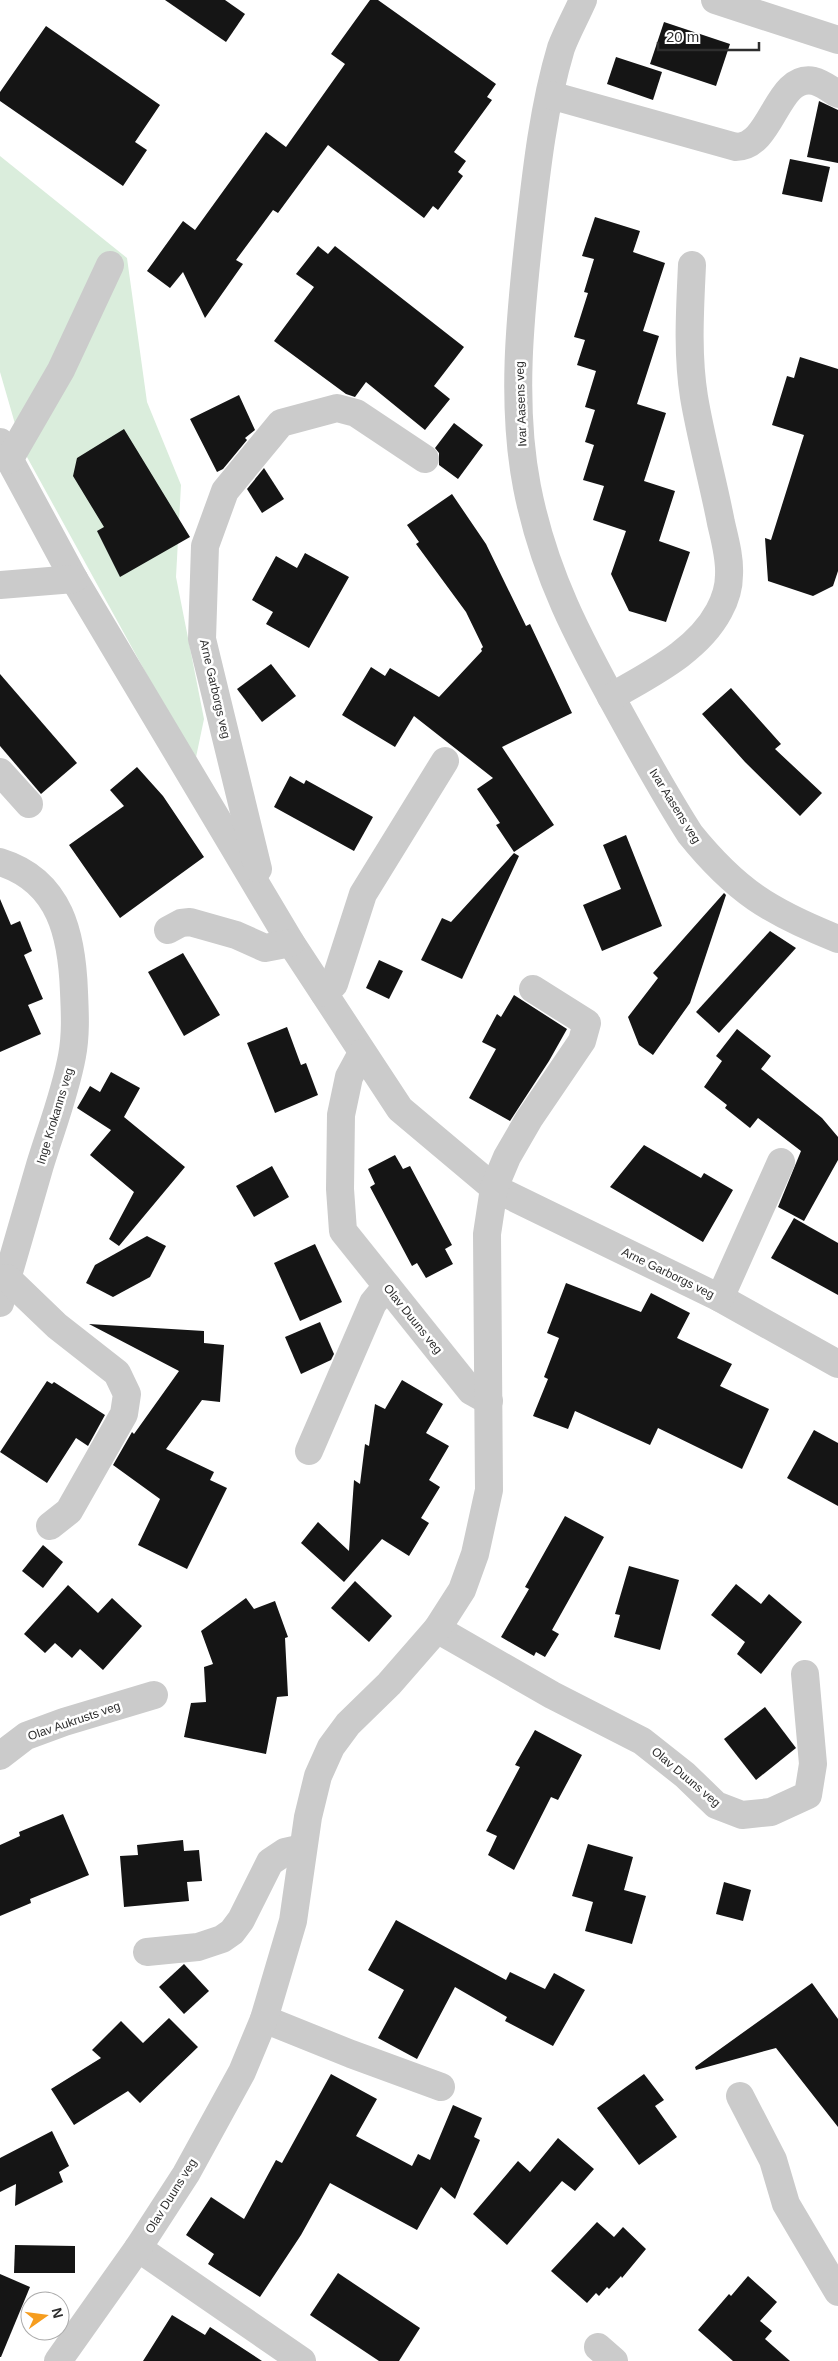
<svg xmlns="http://www.w3.org/2000/svg" width="838" height="2361" font-family="Helvetica,sans-serif">
<style>
.green{fill:#daeddc}
.building{fill:#151515}
.lines{fill:none;stroke-linecap:round;stroke-linejoin:round}
.minor{stroke:#cbcbcb;stroke-width:28}
.labels{text-anchor:middle;stroke-width:5;stroke-linejoin:round;paint-order:stroke}
.street-label{font-size:12px;fill:#2e2e2e;stroke:#fff}
</style>
<rect width="100%" height="100%" fill="#fff"/>
<!-- green -->
<path class="green" d="M0 156 127 258 147 402 181 485 176 577 204 719 195 762 22 448 0 372Z"/>
<!-- building -->
<g class="building">
<path d="M165 0H225L245 14 226 42Z"/>
<path d="M370 0H378L496 84 487 97 492 100 454 152 466 161 458 172 463 176 438 210 433 206 424 218 328 145 278 213 273 210 236 260 243 264 205 318 183 272 170 288 147 271 183 221 195 230 266 132 286 147 345 64 331 54Z"/>
<path d="M664 22 730 44 716 86 650 64Z"/>
<path d="M46 26 160 105 135 142 147 150 123 186 0 101V92Z"/>
<path d="M616 57 662 72 653 100 607 84Z"/>
<path d="M819 101 838 110V163L807 157Z"/>
<path d="M790 159 830 167 822 202 782 194Z"/>
<path d="M595 217 640 231 633 252 665 263 643 331 659 336 637 404 666 413 644 481 675 491 659 541 690 552 666 622 629 611 611 574 626 531 593 520 604 486 583 480 594 445 585 442 595 410 585 407 596 371 577 365 585 340 574 337 588 293 584 292 594 259 582 256Z"/>
<path d="M318 246 328 254 335 246 464 347 434 386 450 399 425 430 366 382 355 397 346 394 274 341 314 287 296 274Z"/>
<path d="M800 357 838 369V571L833 586 813 596 768 581 765 538 771 540 804 435 772 425 787 376 794 378Z"/>
<path d="M239 395 255 430 245 438 247 440 223 469 217 472 190 419Z"/>
<path d="M454 423 483 445 458 479 439 465V453L435 448Z"/>
<path d="M124 429 190 537 120 577 97 531 104 527 73 476 77 458Z"/>
<path d="M264 468 284 499 262 513 247 489Z"/>
<path d="M452 494 486 544 526 626 530 624 572 713 502 747 554 825 514 852 496 825 500 823 477 789 493 778 414 716 395 747 342 715 371 667 385 676 390 668 439 697 482 651 481 649 483 647 466 612 416 544 419 542 407 525Z"/>
<path d="M305 553 349 577 309 648 266 624 273 612 252 600 276 556 297 568Z"/>
<path d="M271 664 296 696 262 722 237 689Z"/>
<path d="M0 674 77 763 41 794 0 746Z"/>
<path d="M731 688 781 744 775 749 822 793 800 816 745 762 702 714Z"/>
<path d="M137 767 163 796 204 857 120 918 69 845 124 806 110 790Z"/>
<path d="M290 776 304 784 306 780 373 817 354 851 274 807Z"/>
<path d="M626 835 662 926 602 951 583 905 621 889 603 845Z"/>
<path d="M514 853 519 856 462 979 421 960 442 918 451 922Z"/>
<path d="M724 893 726 895 690 1003 653 1055 639 1045 628 1017 658 978 653 973Z"/>
<path d="M0 899 11 925 20 921 32 951 24 955 43 999 28 1005 41 1034 0 1052Z"/>
<path d="M770 931 796 948 719 1033 696 1012Z"/>
<path d="M183 953 220 1015 184 1036 148 972Z"/>
<path d="M379 960 403 971 389 999 366 988Z"/>
<path d="M514 995 567 1029 549 1061 510 1121 469 1098 496 1049 482 1042 497 1014 501 1017Z"/>
<path d="M287 1027 301 1065 306 1063 318 1095 275 1113 247 1043Z"/>
<path d="M737 1029 771 1056 761 1069 822 1118 838 1137V1160L804 1221 778 1207 801 1151 758 1118 750 1128 725 1108 727 1105 704 1087 722 1061 716 1056Z"/>
<path d="M111 1072 140 1088 124 1117 185 1167 119 1246 109 1239 134 1192 90 1155 111 1130 77 1108 90 1086 100 1092Z"/>
<path d="M644 1145 701 1178 704 1173 733 1190 703 1242 610 1187Z"/>
<path d="M395 1155 403 1169 410 1166 452 1245 445 1249 453 1264 426 1278 417 1263 412 1266 370 1187 375 1184 368 1169Z"/>
<path d="M272 1166 289 1197 254 1217 236 1186Z"/>
<path d="M794 1218 838 1243V1295L771 1258Z"/>
<path d="M147 1236 166 1246 150 1277 113 1297 86 1283 95 1265Z"/>
<path d="M315 1244 342 1302 300 1321 274 1263Z"/>
<path d="M566 1283 641 1312 651 1293 690 1313 677 1338 732 1364 720 1386 769 1409 742 1469 658 1428 650 1445 575 1411 568 1429 533 1416 548 1379 544 1377 559 1338 547 1333Z"/>
<path d="M320 1322 334 1354 331 1360 301 1374 285 1337Z"/>
<path d="M89 1324 204 1331V1343L224 1345 220 1402 202 1400 166 1449 214 1472 210 1480 227 1488 187 1569 138 1545 160 1499 113 1465 132 1432 134 1434 179 1371Z"/>
<path d="M402 1380 443 1404 426 1433 449 1446 429 1480 440 1487 421 1518 429 1523 409 1556 382 1539 344 1582 301 1543 318 1522 349 1551 354 1480 360 1484 365 1444 369 1446 375 1404 385 1409Z"/>
<path d="M47 1381 52 1384 54 1382 105 1415 88 1446 76 1438 47 1483 0 1452Z"/>
<path d="M814 1430 838 1443V1506L787 1478Z"/>
<path d="M565 1516 604 1537 552 1630 559 1634 545 1657 536 1652 534 1656 501 1637 529 1589 525 1587Z"/>
<path d="M43 1545 63 1562 43 1588 22 1571Z"/>
<path d="M629 1566 679 1580 660 1650 614 1637 620 1615 615 1614Z"/>
<path d="M355 1581 392 1616 369 1642 331 1608Z"/>
<path d="M736 1584 761 1604 769 1594 802 1622 761 1674 737 1654 745 1642 711 1615Z"/>
<path d="M68 1585 98 1613 112 1598 142 1626 103 1670 80 1649 72 1658 55 1643 45 1653 24 1634Z"/>
<path d="M246 1598 254 1609 275 1601 288 1637 285 1638 288 1696 277 1697 266 1754 184 1737 191 1703 206 1702 204 1667 213 1664 201 1631Z"/>
<path d="M765 1707 796 1748 756 1780 724 1739Z"/>
<path d="M535 1730 582 1755 558 1800 551 1797 514 1870 488 1855 497 1836 486 1831 520 1767 515 1765Z"/>
<path d="M63 1814 89 1875 30 1899 31 1903 0 1916V1845L20 1836 19 1832Z"/>
<path d="M183 1840 184 1851 199 1850 202 1881 187 1882 189 1901 124 1907 120 1856 138 1855 137 1845Z"/>
<path d="M588 1844 633 1857 624 1890 646 1896 632 1944 585 1931 593 1902 572 1896Z"/>
<path d="M724 1882 751 1890 743 1921 716 1914Z"/>
<path d="M396 1920 506 1980 510 1972 545 1989 554 1973 585 1990 553 2046 505 2021 507 2017 455 1987 417 2059 378 2038 404 1990 368 1970Z"/>
<path d="M184 1964 209 1991 184 2014 159 1987Z"/>
<path d="M812 1983 838 2019V2127L776 2048 696 2070 695 2067Z"/>
<path d="M169 2018 198 2047 140 2103 128 2091 74 2125 51 2089 101 2058 92 2050 121 2021 143 2043Z"/>
<path d="M331 2074 377 2099 356 2136 412 2166 418 2154 430 2160 453 2105 482 2118 474 2137 480 2140 455 2199 441 2187 417 2230 330 2183 301 2235 260 2297 208 2264 214 2254 186 2235 211 2197 244 2219 276 2160 282 2163Z"/>
<path d="M644 2074 664 2100 655 2106 677 2137 639 2165 597 2108Z"/>
<path d="M52 2131 69 2166 59 2172 63 2182 15 2206 16 2184 0 2192V2158Z"/>
<path d="M558 2138 594 2169 575 2191 562 2181 507 2245 473 2214 518 2161 530 2172Z"/>
<path d="M597 2222 614 2237 623 2227 646 2249 622 2278 621 2276 609 2289 607 2287 599 2296 596 2293 587 2303 551 2271Z"/>
<path d="M15 2245 75 2246V2273H14Z"/>
<path d="M338 2273 420 2328 399 2361H379L310 2315Z"/>
<path d="M0 2274 30 2287 1 2357H0Z"/>
<path d="M748 2276 777 2302 760 2321 772 2331 765 2339 790 2361H733L698 2330 729 2294 731 2296Z"/>
<path d="M172 2315 205 2335 210 2327 262 2361H143Z"/>
</g>
<g class="lines">
<!-- minor -->
<g class="minor">
<path d="M583 0C576 16 567 32 561 48 543 108 536 174 529 236 520 318 511 405 527 487 544 574 579 639 621 715 643 755 665 795 690 834 736 891 770 912 838 939"/>
<path d="M715 0 838 40"/>
<path d="M550 95 736 147C773 147 776 73 814 81 822 83 830 89 838 94"/>
<path d="M0 442 74 579 291 943 400 1109 494 1188 720 1298 838 1364"/>
<path d="M9 460 61 370 110 265"/>
<path d="M0 585 74 579"/>
<path d="M611 697C650 674 697 652 719 611 725 600 729 588 729 575 730 558 725 540 721 523 713 481 701 439 694 397 687 353 690 309 692 265"/>
<path d="M0 772 29 804"/>
<path d="M0 862C61 881 72 936 74 992 75 1014 76 1035 72 1056 65 1094 51 1129 40 1165 27 1211 13 1257 0 1303"/>
<path d="M258 869 202 639 205 546 225 491 281 423 337 408 356 413 425 459"/>
<path d="M168 930 181 923 190 922 236 935 265 948 291 943"/>
<path d="M324 993 334 984 363 894 445 761"/>
<path d="M362 1053 349 1077 341 1115 340 1189 343 1231 471 1391 489 1401"/>
<path d="M7 1278 57 1326 117 1373 127 1394 124 1414 69 1511 50 1526"/>
<path d="M720 1298 781 1162"/>
<path d="M309 1451 373 1303 387 1286"/>
<path d="M437 1629 552 1695 642 1741 685 1775 716 1805 742 1815 771 1812 808 1795 813 1764 805 1674"/>
<path d="M0 1756 26 1736 64 1722 154 1695"/>
<path d="M147 1952 198 1947 222 1939 232 1932 241 1920 270 1862 285 1852 303 1848"/>
<path d="M264 2019 351 2054 441 2087"/>
<path d="M740 2096 773 2160 786 2204 838 2292"/>
<path d="M138 2248 302 2361"/>
<path d="M598 2347 614 2361"/>
<path d="M58 2361 138 2248 186 2174 242 2072 264 2019 293 1921 308 1817 318 1776 331 1747 348 1724 389 1684 437 1629 462 1590 475 1554 489 1490 487 1234 494 1188 507 1157 529 1119 582 1041 587 1023 533 989"/>
</g>
</g>
<g class="labels">
<!-- street labels -->
<g class="street-label">
<text transform="translate(521 404) rotate(-92)" y="4">Ivar Aasens veg</text>
<text transform="translate(215 689) rotate(77)" y="4">Arne Garborgs veg</text>
<text transform="translate(675 806) rotate(58)" y="4">Ivar Aasens veg</text>
<text transform="translate(55 1116) rotate(-73)" y="4">Inge Krokanns veg</text>
<text transform="translate(668 1273) rotate(26)" y="4">Arne Garborgs veg</text>
<text transform="translate(413 1319) rotate(51)" y="4">Olav Duuns veg</text>
<text transform="translate(74 1721) rotate(-19)" y="4">Olav Aukrusts veg</text>
<text transform="translate(686 1777) rotate(40)" y="4">Olav Duuns veg</text>
<text transform="translate(171 2196) rotate(-58)" y="4">Olav Duuns veg</text>
</g>
</g>
<!-- north arrow -->
<g transform="translate(45 2316) rotate(76)"><circle r="24" fill="#ffffff" stroke="#ababab"/>
<path d="M0-4L9 19L0 12L-9 19Z" fill="#f69d1f"/>
<text y="-8" font-size="14" font-weight="bold" text-anchor="middle" fill="#2e2e2e">N</text>
</g>
<!-- scale -->
<path d="M658 42v8h101v-8" fill="none" stroke="#2e2e2e" stroke-width="2.5"/>
<text x="666" y="42" font-size="15" fill="#2e2e2e" stroke="#ffffff" stroke-width="4" paint-order="stroke">20 m</text>
</svg>
